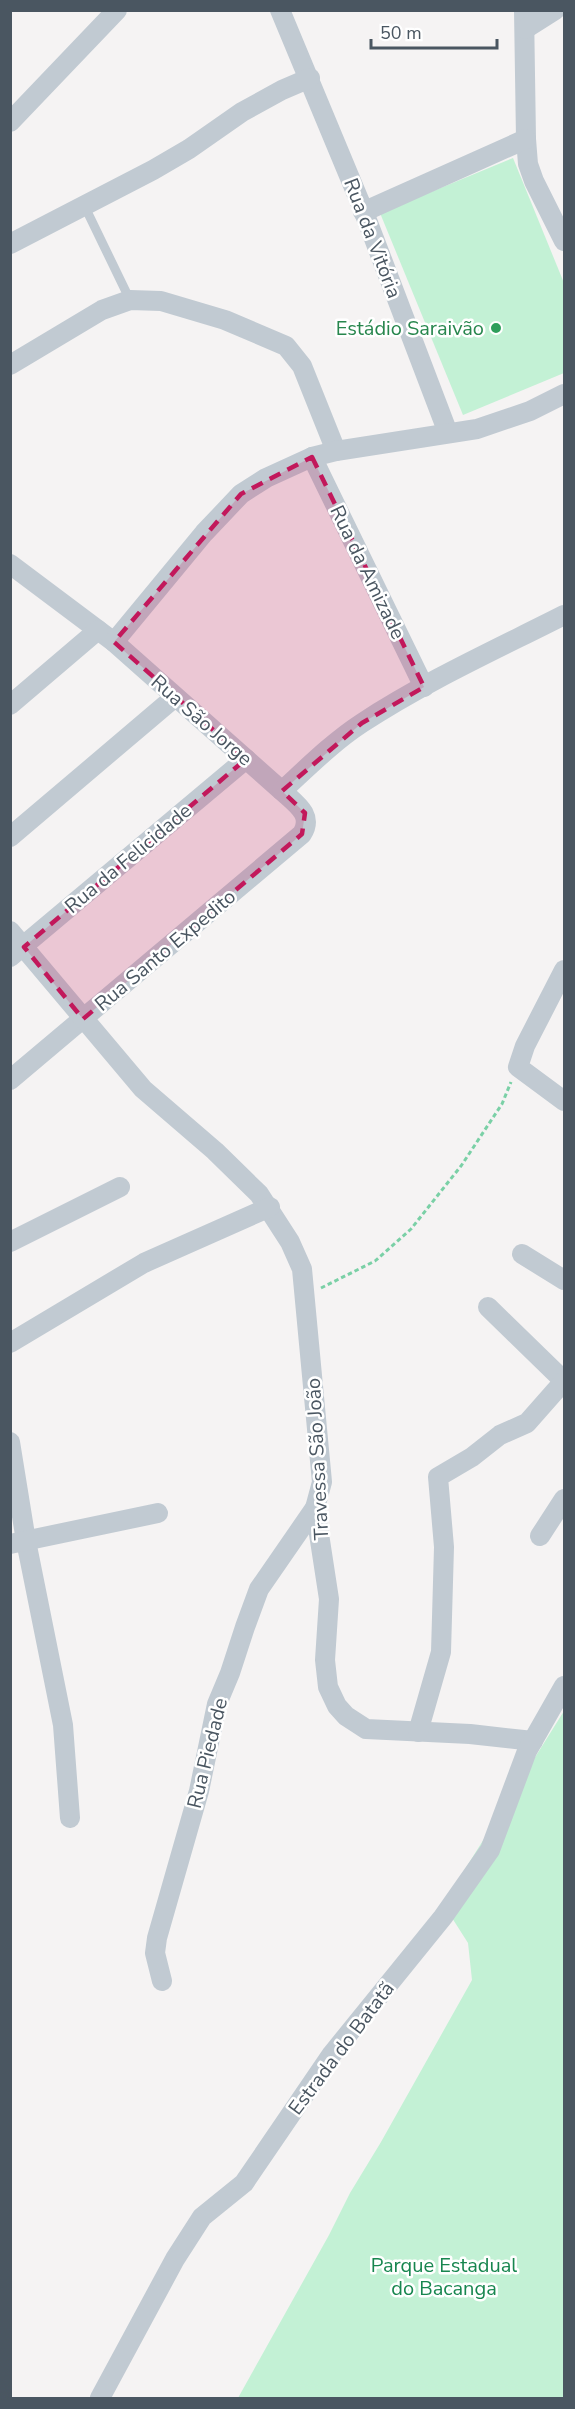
<svg xmlns="http://www.w3.org/2000/svg" width="575" height="2409" font-family="'Nunito Sans',sans-serif">
<style>
.green{fill:#c3f1d5}
.lines{fill:none;stroke-linecap:round;stroke-linejoin:round}
.path{stroke:#7ad0a6;stroke-width:3;stroke-dasharray:4.5 3;stroke-linecap:butt}
.lane{stroke:#c1cad2;stroke-width:9}
.street{stroke:#c1cad2;stroke-width:20}
.marked{fill:#c2185b;fill-opacity:0.2;stroke:#c2185b;stroke-width:4.5;stroke-dasharray:12 8;stroke-linejoin:round}
.leisure-dot{fill:#2e9e5b;stroke:#fff;stroke-width:2}
.labels{text-anchor:middle;stroke-width:5;stroke-linejoin:round;paint-order:stroke}
.street-label{font-size:20px;fill:#4a5661;stroke:#fff}
.leisure-label{font-size:20px;fill:#27864d;stroke:#fff;text-anchor:end}
.park-label{font-size:20px;fill:#17864f;stroke:#fff}
</style>
<rect width="100%" height="100%" fill="#f5f3f3"/>
<!-- green -->
<g class="green">
<path d="M513 158 564 283V373L463 415 380 213Z"/>
<path d="M564 1711V2398H238L329 2235 350 2193 381 2142 472 1980 468 1943 447 1910 452 1890Z"/>
</g>
<g class="lines">
<!-- path -->
<path class="path" d="M321 1288 375 1261 411 1229 461 1166 502 1104 511 1082"/>
<!-- lane -->
<path class="lane" d="M85 207 130 300"/>
<!-- street -->
<g class="street">
<path d="M280 10 362 207 448 433"/>
<path d="M524 10 526 139 528 164 534 181 564 241"/>
<path d="M525 29 555 10"/>
<path d="M10 122 117 10"/>
<path d="M363 212 526 139"/>
<path d="M10 244 153 170 189 149 242 112 282 90 310 78"/>
<path d="M10 365 102 310 130 300 161 301 225 320 286 346 302 366 336 451"/>
<path d="M312 457 424 687"/>
<path d="M10 564 114 642 282 791C296 804 314 815 302 834L10 1080"/>
<path d="M114 642 204 533 241 494 266 478 312 457 336 451 477 429 530 411 564 394"/>
<path d="M10 705 98 630"/>
<path d="M282 791C308 767 333 742 362 723 426 681 497 649 564 615"/>
<path d="M10 837 175 697"/>
<path d="M10 931 143 1089 215 1151 259 1194 290 1242 302 1269 322 1482 315 1508 329 1599 325 1660 328 1687 337 1706 346 1716 366 1729 470 1734 533 1741"/>
<path d="M10 957 246 759"/>
<path d="M564 970 525 1046 518 1067 564 1101"/>
<path d="M10 1242 120 1187"/>
<path d="M522 1254 564 1280"/>
<path d="M488 1307 564 1381"/>
<path d="M10 1343 144 1263 270 1207"/>
<path d="M10 1442 26 1541 63 1725 70 1818"/>
<path d="M540 1536 564 1499"/>
<path d="M10 1544 158 1513"/>
<path d="M418 1732 441 1652 444 1547 438 1477 472 1457 500 1435 527 1423 564 1381"/>
<path d="M162 1981 155 1953 157 1938 199 1791 217 1704 230 1673 245 1627 259 1589 315 1508"/>
<path d="M100 2398 175 2259 202 2217 244 2183 332 2054 443 1917 490 1850 527 1751 564 1686"/>
</g>
</g>
<!-- marked area -->
<path class="marked" d="M312 457 424 687 362 723 282 791 305 813 302 834 83 1019 24 947 246 759 114 642 241 494Z"/>
<!-- markers -->
<circle class="leisure-dot" cx="496" cy="328" r="6"/>
<g class="labels">
<!-- street labels -->
<g class="street-label">
<text transform="translate(373 238) rotate(69)" y="7">Rua da Vitória</text>
<text transform="translate(368 572) rotate(64)" y="7">Rua da Amizade</text>
<text transform="translate(202 720) rotate(41)" y="7">Rua São Jorge</text>
<text transform="translate(128 858) rotate(-40)" y="7">Rua da Felicidade</text>
<text transform="translate(165 950) rotate(-40)" y="7">Rua Santo Expedito</text>
<text transform="translate(317 1459) rotate(-93)" y="7">Travessa São João</text>
<text transform="translate(207 1753) rotate(-76)" y="7">Rua Piedade</text>
<text transform="translate(341 2048) rotate(-53)" y="7">Estrada do Batatã</text>
</g>
<!-- leisure labels -->
<g class="leisure-label">
<text x="484" y="335">Estádio Saraivão</text>
</g>
<!-- park labels -->
<g class="park-label">
<text x="444" y="2272">Parque Estadual<tspan x="444" dy="23">do Bacanga</tspan></text>
</g>
</g>
<!-- border -->
<rect width="575" height="2409" fill="none" stroke="#4a5661" stroke-width="24"/>
<!-- scale -->
<path d="M371 39v9h126v-9" fill="none" stroke="#4a5661" stroke-width="3"/>
<text x="380" y="39" font-size="18" fill="#4a5661" stroke="#ffffff" stroke-width="4.5" paint-order="stroke">50 m</text>
</svg>
